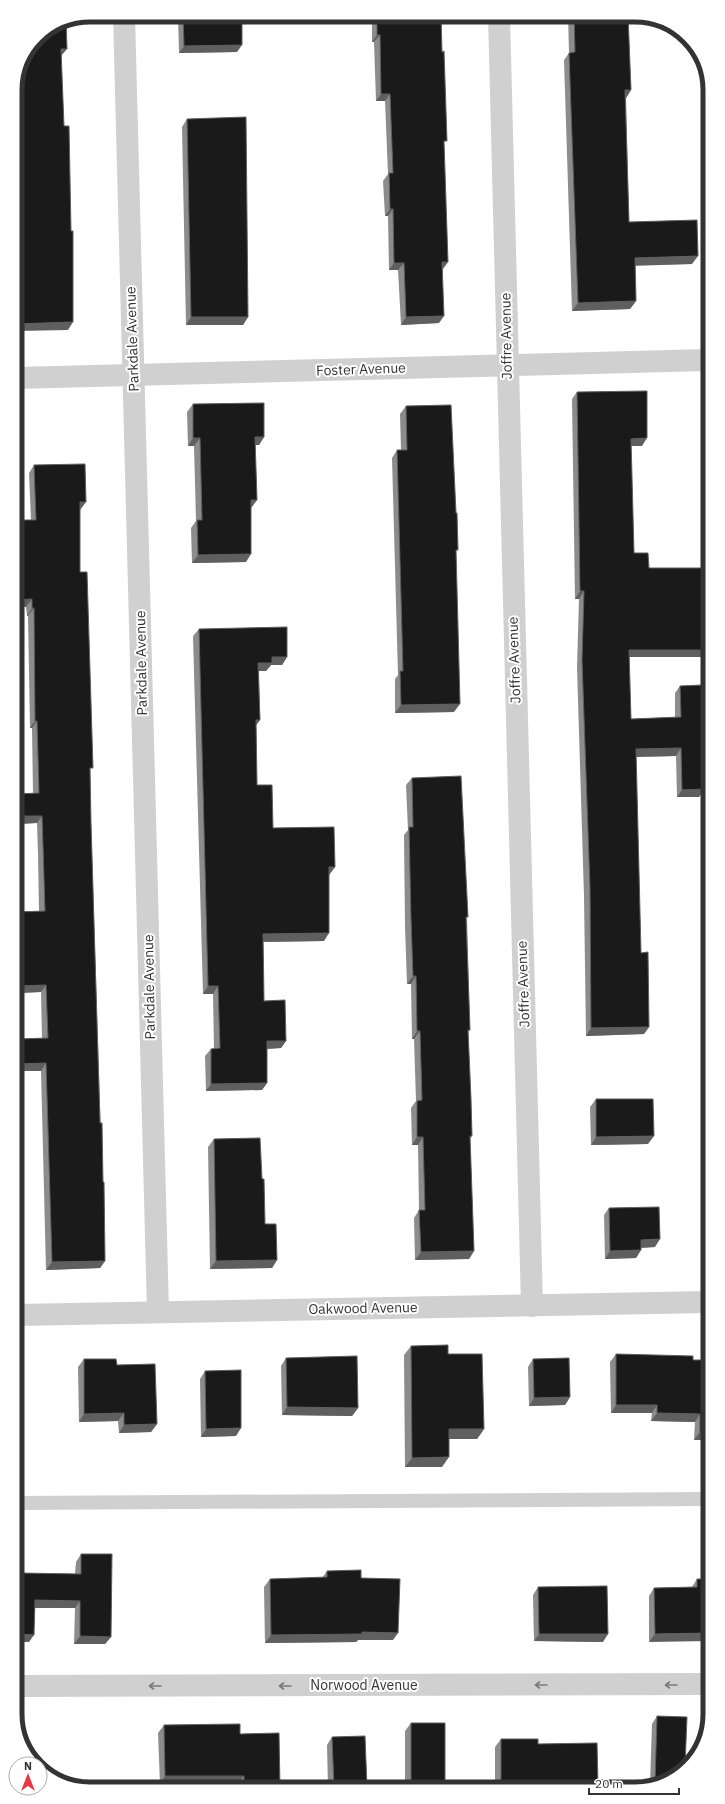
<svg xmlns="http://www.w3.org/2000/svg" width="725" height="1804" font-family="'IBM Plex Sans',sans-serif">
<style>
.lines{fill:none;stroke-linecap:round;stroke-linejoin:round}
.service{stroke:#d0d0d0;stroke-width:14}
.minor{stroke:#d0d0d0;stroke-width:22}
.wall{fill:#8c8c8c}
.shaded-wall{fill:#5f5f5f}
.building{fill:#1a1a1a;stroke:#5f5f5f}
.oneway{stroke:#7a7a7a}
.labels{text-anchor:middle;stroke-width:4;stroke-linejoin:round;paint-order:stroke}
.street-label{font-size:14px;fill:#333;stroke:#fff}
.rim{fill:none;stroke:#333;stroke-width:5}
</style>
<rect width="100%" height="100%" fill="#fff"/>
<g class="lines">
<!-- service -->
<path class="service" d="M18 1503 709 1499"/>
<!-- minor -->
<g class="minor">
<path d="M124 15 158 1312"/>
<path d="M499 15 532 1306"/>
<path d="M16 378 707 360"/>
<path d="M18 1315 709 1302"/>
<path d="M19 1686 710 1684"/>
</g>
</g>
<!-- wall -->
<g class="wall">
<path d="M178 15H242L237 52 179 53Z"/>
<path d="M372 15H441L444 145 443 269 439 323 401 325 398 270H389L388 216H385L383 181 388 174 385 101H376L374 42H372Z"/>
<path d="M568 15H628L631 90 626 98 629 222 692 264 635 265 636 301 630 309 572 311 564 60 569 53Z"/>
<path d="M187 119 248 317 243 325H186L182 127Z"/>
<path d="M577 392 642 446H631L634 553 649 568H707V652L704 657H629L631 719 675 717V693L680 686 705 789 699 797H677L676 756 636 757 641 953 649 1027 644 1034 586 1036 584 896 577 667 579 599H575L572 399Z"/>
<path d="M193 404 264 437 259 445H255L257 500 251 508 246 562 192 563 191 528 196 521 194 446H188L187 412Z"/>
<path d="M406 406 456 553 454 712 395 713V679L398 675 392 458 397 450H401L400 414Z"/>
<path d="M34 465 80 510V572L90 772 91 823 105 1261 100 1268 46 1270 41 1071H17V1039L42 1038 41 992 17 993V912L39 911 38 854 37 823 17 824V794L33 793 32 728H30L28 616H27L26 607H16V520H31L29 473Z"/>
<path d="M199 629 287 657 282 665H271L266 671H259L260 720 256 725 257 785 273 828 335 867 329 875 324 941 263 942 264 1001 286 1041 281 1048 267 1049V1083L262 1090 206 1091 205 1056 211 1049H214L213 994H203L193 636Z"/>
<path d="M412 778 467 919 470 1030 468 1032 472 1136 470 1139 474 1251 469 1259 415 1260 414 1218 419 1210 418 1145H412L411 1108 416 1101 414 1039H412L411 984H407L405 926 404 835 408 830 406 785Z"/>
<path d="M596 1099 648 1144 591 1145 590 1107Z"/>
<path d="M214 1139 262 1179 265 1224 277 1260 272 1268 210 1269 208 1147Z"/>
<path d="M609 1208 655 1247 641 1248V1250L636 1258 605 1259 604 1215Z"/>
<path d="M411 1346 448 1354 484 1429 477 1439H449L442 1467H405L404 1355Z"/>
<path d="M616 1354 693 1360H709V1440H694L695 1422 651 1421 652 1413H611L610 1362Z"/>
<path d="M286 1358 358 1408 352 1416 282 1415 281 1366Z"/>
<path d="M84 1359 117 1365 157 1424 151 1432 119 1433 118 1421 79 1422 78 1367Z"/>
<path d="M533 1359 570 1397 565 1405 529 1406 528 1367Z"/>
<path d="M205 1371 236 1436 201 1437 200 1379Z"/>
<path d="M81 1554 111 1637 105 1644H74L75 1608H35L29 1642H19V1573L75 1574 76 1562Z"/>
<path d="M327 1571 361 1578 393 1640H358L356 1642 265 1643 264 1587 270 1579 322 1578Z"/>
<path d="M697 1579H710L649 1642V1596L654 1588 692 1587Z"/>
<path d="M538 1587 603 1642 534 1641 533 1595Z"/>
<path d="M657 1716 659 1785H650L652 1724Z"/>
<path d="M411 1723 445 1786 405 1787V1731Z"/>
<path d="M164 1725 240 1734 280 1788H239L238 1783 160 1784 158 1733Z"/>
<path d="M332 1737 367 1787H328L327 1745Z"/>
<path d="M501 1739 538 1744 598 1785 495 1786V1747Z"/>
</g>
<!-- shaded-wall -->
<g class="shaded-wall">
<path d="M377 35H380L374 42H372Z"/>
<path d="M242 45 237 52 179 53 184 46Z"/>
<path d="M61 49H67L61 56Z"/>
<path d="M625 90H631L626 98Z"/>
<path d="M381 94H390L385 101H376Z"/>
<path d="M390 209H393L388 216H385Z"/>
<path d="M698 256 692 264 629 266 635 258Z"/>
<path d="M442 262H448L443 269Z"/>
<path d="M394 263H404L398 270H389Z"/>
<path d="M636 301 630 309 572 311 578 303Z"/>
<path d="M444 316 439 323 401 325 406 317Z"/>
<path d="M191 317H248L243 325H186Z"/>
<path d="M73 322 68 330 16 331V324Z"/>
<path d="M255 437H264L259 445H249Z"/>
<path d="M193 438H200L194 446H188Z"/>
<path d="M647 438 642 446H625L631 439Z"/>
<path d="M251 500H257L251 508Z"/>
<path d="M80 502H86L80 510Z"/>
<path d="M251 554 246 562 192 563 198 555Z"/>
<path d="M580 591H584L579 599H575Z"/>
<path d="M32 599 26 607H16V600Z"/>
<path d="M32 608H34L28 616H27Z"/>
<path d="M629 650H707V652L704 657H624Z"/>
<path d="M272 657H287L282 665H271L266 671H253L258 663Z"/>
<path d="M460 704 454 712 395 713 401 705Z"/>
<path d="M256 720H260L254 728Z"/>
<path d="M35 721H37L32 728H30Z"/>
<path d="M681 748 676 756 630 757 636 749Z"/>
<path d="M705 789 699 797H677L682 790Z"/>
<path d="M17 816H42L37 823 17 824Z"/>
<path d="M329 867H335L329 875H323Z"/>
<path d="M329 933 324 941 258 942 263 934Z"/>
<path d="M413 976H416L411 984H407Z"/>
<path d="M46 985 41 992 17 993V986Z"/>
<path d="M208 986H218L213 994H203Z"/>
<path d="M649 1027 644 1034 586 1036 591 1028Z"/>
<path d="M417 1031H420L414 1039H412Z"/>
<path d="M267 1041H286L281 1048 262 1049Z"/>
<path d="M46 1063 41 1071H17V1064Z"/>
<path d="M267 1083 262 1090 206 1091 211 1084Z"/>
<path d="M654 1136 648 1144 591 1145 596 1137Z"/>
<path d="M417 1137H423L418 1145H412Z"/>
<path d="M660 1239 655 1247 636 1248 641 1240Z"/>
<path d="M641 1250 636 1258 605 1259 610 1251Z"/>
<path d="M474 1251 469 1259 415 1260 421 1252Z"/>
<path d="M277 1260 272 1268 210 1269 216 1261Z"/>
<path d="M105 1261 100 1268 46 1270 52 1262Z"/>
<path d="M570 1397 565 1405 529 1406 534 1398Z"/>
<path d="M616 1405H657L652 1413H611Z"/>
<path d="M287 1407 358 1408 352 1416 282 1415Z"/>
<path d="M124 1413 118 1421 79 1422 84 1414Z"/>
<path d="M657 1413 700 1414 695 1422 651 1421Z"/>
<path d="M157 1424 151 1432 119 1433 124 1425Z"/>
<path d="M241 1428 236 1436 201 1437 206 1429Z"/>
<path d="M449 1429H484L477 1439H442Z"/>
<path d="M700 1432H709V1440H694Z"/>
<path d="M449 1457 442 1467H405L412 1458Z"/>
<path d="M35 1600 80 1601 75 1608H30Z"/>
<path d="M362 1632 398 1633 393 1640H358L356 1642 265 1643 271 1635Z"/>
<path d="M710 1633V1641L649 1642 655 1634Z"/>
<path d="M19 1634 34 1635 29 1642H19Z"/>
<path d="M539 1634H608L603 1642 534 1641Z"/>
<path d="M80 1636 111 1637 105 1644H74Z"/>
<path d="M165 1776H244L238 1783 160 1784Z"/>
<path d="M655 1783H662L659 1785H653Z"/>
<path d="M501 1785H564L563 1786H500Z"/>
</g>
<!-- building -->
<g class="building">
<path d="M183 15H242V45L184 46Z"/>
<path d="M377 15H441L442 52 444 51 447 141H444L448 262H442L444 316 406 317 404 263H394L393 209H390L389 173H393L390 94H381L380 35H377Z"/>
<path d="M574 15H628L631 90H625L629 222 697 220 698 256 635 258 636 301 578 303 569 53 575 52Z"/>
<path d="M66 20 67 49H61L64 126H69L71 231H73V322L16 324 15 85 37 37 62 21Z"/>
<path d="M246 117 248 317H191L187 119Z"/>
<path d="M647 391V438L631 439 634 553H648L649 568H707V650H629L631 719 681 717 680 686 702 685 705 789 682 790 681 748 636 749 641 953 648 952 649 1027 591 1028 590 888 582 660 584 591H580L577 392Z"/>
<path d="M264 403V437H255L257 500H251V554L198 555 197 520H202L200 438H193V404Z"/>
<path d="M451 405 456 513H457L458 550H456L460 704 401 705 400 671H403L397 450H407L406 406Z"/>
<path d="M85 464 86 502H80V572H87L93 768H90L91 823 100 1123H102L103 1182H104L105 1261 52 1262 46 1063 17 1064V1039L48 1038 46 985 17 986V912L45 911 43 846 42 816H17V794L39 793 37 721H35L34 608H32V599L16 600V520H36L34 465Z"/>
<path d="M287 627V657H272V663H258L260 720H256L257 785H272L273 828 334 827 335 867H329V933L263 934 264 1001 285 1000 286 1041H267V1083L211 1084V1049L220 1048 218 986H208L199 629Z"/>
<path d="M461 776 468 917H466L470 1030H468L471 1099 472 1136H470L474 1251 421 1252 419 1210H425L423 1137H417V1101L422 1100 420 1031H417L416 976H413L411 919 409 827H413L412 778Z"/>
<path d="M596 1099H653L654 1136 596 1137Z"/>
<path d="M260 1138 262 1179H264L265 1224H276L277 1260 216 1261 214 1139Z"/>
<path d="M659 1207 660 1239 641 1240V1250L610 1251 609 1208Z"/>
<path d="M448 1345V1354H482L484 1429H449V1457L412 1458 411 1346Z"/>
<path d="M616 1354 693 1356V1360H709V1432H700V1414L657 1413V1405H616Z"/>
<path d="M357 1356 358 1408 287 1407 286 1358Z"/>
<path d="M569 1358 570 1397 534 1398 533 1359Z"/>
<path d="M84 1359H116L117 1365 155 1364 157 1424 124 1425V1413L84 1414Z"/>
<path d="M241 1370V1428L206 1429 205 1371Z"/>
<path d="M81 1554H112L111 1637 80 1636V1601L35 1600 34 1635 19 1634V1573L81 1574Z"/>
<path d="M361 1570V1578L400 1579 398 1633 362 1632V1634L271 1635 270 1579 327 1577V1571Z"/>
<path d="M697 1579H710V1633L655 1634 654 1588 697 1587Z"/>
<path d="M607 1586 608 1634H539L538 1587Z"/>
<path d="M657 1716 687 1717 685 1766 662 1783H655Z"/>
<path d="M411 1723H445V1786L411 1787Z"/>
<path d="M240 1724V1734L279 1733 280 1788H244V1776H165L164 1725Z"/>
<path d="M365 1736 367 1787H334L332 1737Z"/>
<path d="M501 1739H538V1744L597 1743 598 1785H501Z"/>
</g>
<!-- one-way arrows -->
<defs><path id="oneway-shaft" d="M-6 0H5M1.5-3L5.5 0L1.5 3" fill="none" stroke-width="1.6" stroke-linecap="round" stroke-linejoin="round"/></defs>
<g class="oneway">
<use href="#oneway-shaft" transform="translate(541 1685) rotate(180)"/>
<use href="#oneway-shaft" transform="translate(671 1685) rotate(180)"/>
<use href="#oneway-shaft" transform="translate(155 1686) rotate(180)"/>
<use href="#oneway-shaft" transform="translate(285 1686) rotate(180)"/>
</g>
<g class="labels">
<!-- street labels -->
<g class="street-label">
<text transform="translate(506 336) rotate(-91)" y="5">Joffre Avenue</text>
<text transform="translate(132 339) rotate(-92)" y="5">Parkdale Avenue</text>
<text transform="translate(361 369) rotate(-2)" y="5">Foster Avenue</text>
<text transform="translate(514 660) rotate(-92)" y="5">Joffre Avenue</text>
<text transform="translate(141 663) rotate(-91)" y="5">Parkdale Avenue</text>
<text transform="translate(523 984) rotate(-92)" y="5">Joffre Avenue</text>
<text transform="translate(149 987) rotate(-91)" y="5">Parkdale Avenue</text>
<text transform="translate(363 1308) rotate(-1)" y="5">Oakwood Avenue</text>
<text x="364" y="1690">Norwood Avenue</text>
</g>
</g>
<!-- crop -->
<path d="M0 0H725V1804H0ZM90 22H635A68 68 0 0 1 703 90V1714A68 68 0 0 1 635 1782H90A68 68 0 0 1 22 1714V90A68 68 0 0 1 90 22Z" fill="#fff" fill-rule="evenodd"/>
<path class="rim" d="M90 22H635A68 68 0 0 1 703 90V1714A68 68 0 0 1 635 1782H90A68 68 0 0 1 22 1714V90A68 68 0 0 1 90 22Z"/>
<!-- north arrow -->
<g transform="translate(28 1776)"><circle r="19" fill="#ffffff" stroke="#adadad"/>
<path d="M0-3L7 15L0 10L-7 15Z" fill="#e63946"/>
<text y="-6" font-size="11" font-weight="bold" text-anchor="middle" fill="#333333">N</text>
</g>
<!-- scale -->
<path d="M589 1788v6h90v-6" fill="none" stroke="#333333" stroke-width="2"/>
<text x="595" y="1788" font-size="12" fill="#333333" stroke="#ffffff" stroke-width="3" paint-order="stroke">20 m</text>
</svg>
